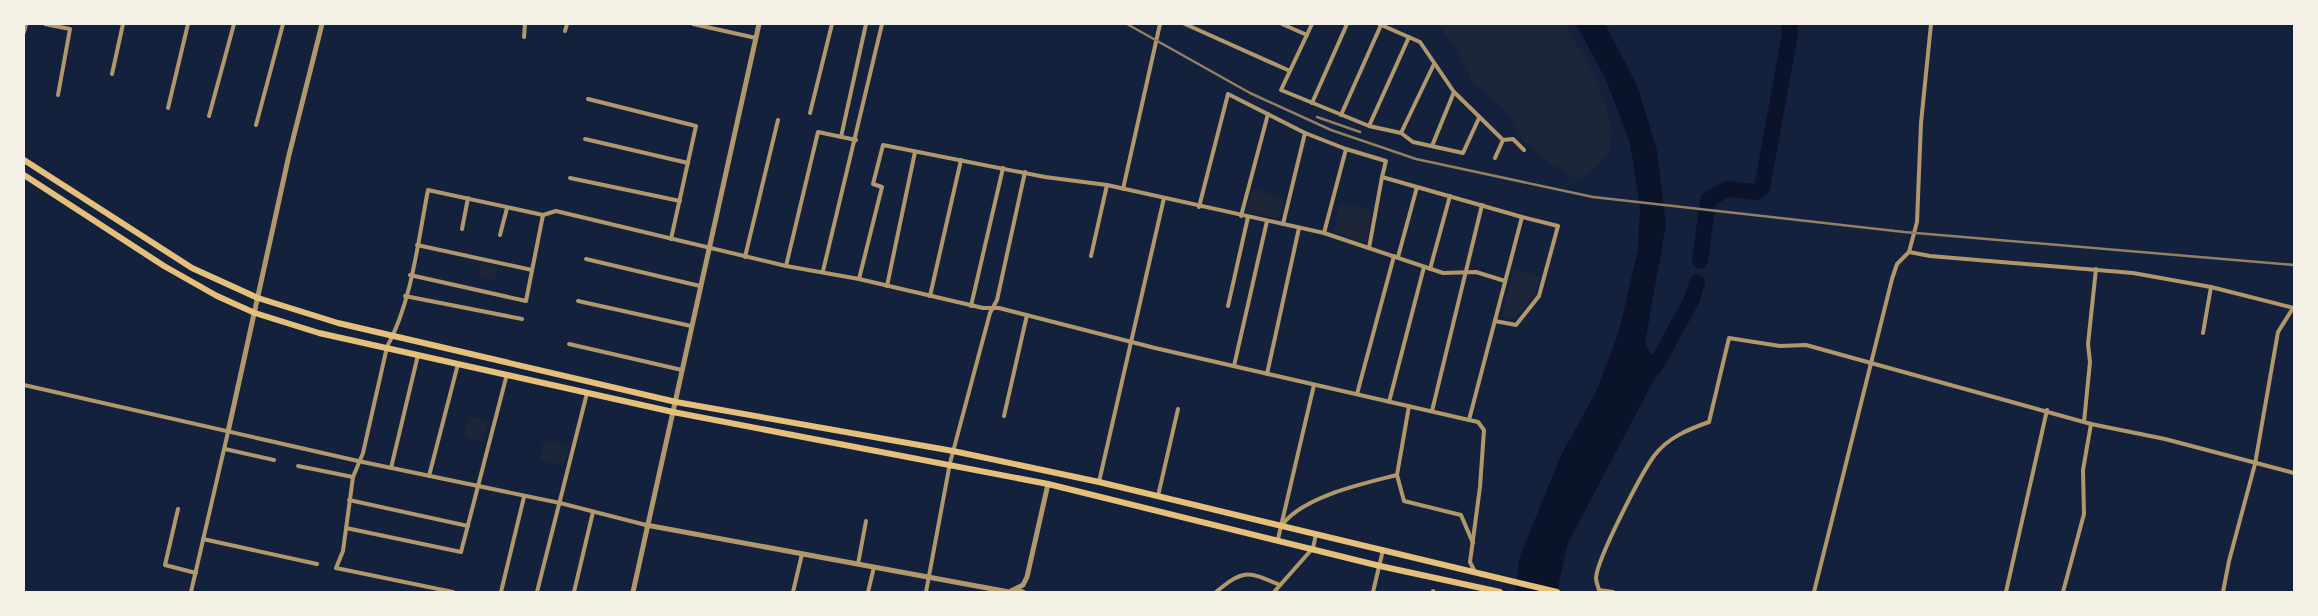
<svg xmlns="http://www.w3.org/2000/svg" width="2318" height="616" font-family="'Golos Text',sans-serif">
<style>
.green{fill:#1d2539}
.water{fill:#0b132b}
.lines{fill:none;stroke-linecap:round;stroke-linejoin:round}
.river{stroke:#0b132b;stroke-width:16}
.minor{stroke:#b1986c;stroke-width:4}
.tertiary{stroke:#b1986c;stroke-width:5}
.primary{stroke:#e5c07b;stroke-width:6}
.rail{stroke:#918062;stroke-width:2.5}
</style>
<rect width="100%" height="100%" fill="#14213d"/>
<!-- green -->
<g class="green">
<path d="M1438 24H1565C1581 54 1629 125 1605 158 1599 167 1587 174 1579 181L1554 166 1525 143 1511 118 1498 103 1474 85 1456 50Z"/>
<path d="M1253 188 1283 198 1281 214 1274 218 1246 212Z"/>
<path d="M1340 201 1372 211 1366 243 1334 232Z"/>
<path d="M481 263 498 267 494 281 478 277Z"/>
<path d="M1514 269 1541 277 1534 297 1514 318 1502 316Z"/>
<path d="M468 416 488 420 483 442 464 438Z"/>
<path d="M544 440 569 446 564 466 539 460Z"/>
</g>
<!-- water -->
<path class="water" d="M1576 24H1605L1637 85 1657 150 1666 225 1645 343 1651 354 1665 359 1568 543 1557 592H1515L1520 556 1561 455 1596 392 1619 331 1638 249 1640 208 1630 143 1606 80Z"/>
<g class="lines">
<!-- river -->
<g class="river">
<path d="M1700 261 1708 200 1726 189 1756 192 1762 188 1790 34 1789 24"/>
<path d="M1647 373 1655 367 1691 301 1697 283"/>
</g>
<!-- minor -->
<g class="minor">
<path d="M45 24 70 29 58 95"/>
<path d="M693 24 756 38"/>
<path d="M1185 24 1290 71"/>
<path d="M1282 24 1307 35"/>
<path d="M1312 24 1281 90 1369 126 1401 133 1413 142 1463 153 1479 118"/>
<path d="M1379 24 1420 42 1454 92 1503 140"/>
<path d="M565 31 567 24"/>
<path d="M24 32 26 24"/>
<path d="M524 37 525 24"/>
<path d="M112 74 123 24"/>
<path d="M588 99 696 126 671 239"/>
<path d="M1312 103 1347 24"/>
<path d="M168 108 188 24"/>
<path d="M810 113 832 24"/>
<path d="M1341 115 1381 25"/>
<path d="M209 116 234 24"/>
<path d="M256 125 283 24"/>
<path d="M1369 126 1409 37"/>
<path d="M1305 133 1346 149 1386 161 1382 177"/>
<path d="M1401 133 1434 64"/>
<path d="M841 137 866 24"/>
<path d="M585 139 688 163"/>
<path d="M1432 146 1454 92"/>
<path d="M1495 158 1503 140 1513 139 1524 150"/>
<path d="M570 178 680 201"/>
<path d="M1123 189 1160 24"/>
<path d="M1199 207 1228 94 1305 133 1283 224"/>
<path d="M1241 216 1268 114"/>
<path d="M462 229 468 198"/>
<path d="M1324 233 1346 149"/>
<path d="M500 235 507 208"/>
<path d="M417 245 532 270"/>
<path d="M1369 248 1382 177 1522 217 1469 420"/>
<path d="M1909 252 1930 256 2133 273 2211 287 2294 308"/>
<path d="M1091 256 1107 185"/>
<path d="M745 257 778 120"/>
<path d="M1398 257 1417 187"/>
<path d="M586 259 700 286"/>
<path d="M786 266 818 132 856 140"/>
<path d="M1430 269 1450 196"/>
<path d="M823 271 882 24"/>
<path d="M410 275 526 301 543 215 556 211 786 266 859 279 983 308H999L1155 348 1469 420 1478 422 1484 430 1480 487 1470 562 1475 572"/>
<path d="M859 279 882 187 873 184 883 145 1045 177 1107 185 1324 233 1443 273 1476 272 1505 281"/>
<path d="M887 286 915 152"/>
<path d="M405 296 522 319"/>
<path d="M930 296 961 160"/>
<path d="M578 301 691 326"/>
<path d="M971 306 1003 168"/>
<path d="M1228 306 1248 217"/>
<path d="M1495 321 1516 325 1539 296 1558 226 1522 217"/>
<path d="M2203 333 2211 287"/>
<path d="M569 344 682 370"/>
<path d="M1234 366 1267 221"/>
<path d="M1267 374 1299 228"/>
<path d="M24 385 358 461 560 503 646 525"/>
<path d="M1357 394 1394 256"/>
<path d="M1389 402 1424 267"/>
<path d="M1432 411 1482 205"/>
<path d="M1004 416 1027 315"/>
<path d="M2084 422 2090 362 2088 344 2096 269"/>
<path d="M225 449 274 460"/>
<path d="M298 466 353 477"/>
<path d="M391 468 418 355"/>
<path d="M1397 475 1404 501 1461 515 1473 543"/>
<path d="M429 476 458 364"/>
<path d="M1099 482 1164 198"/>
<path d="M1158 496 1178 409"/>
<path d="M349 500 468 526"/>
<path d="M178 509 165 565 196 573"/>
<path d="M1282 525C1304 496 1362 484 1397 475L1409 406"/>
<path d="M346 528 461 552 507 374"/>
<path d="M203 539 317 564"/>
<path d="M1278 539 1314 385"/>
<path d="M858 564 866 521"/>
<path d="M1017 589 1024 592"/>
<path d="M1433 591 1434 592"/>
<path d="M191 592 228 432"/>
<path d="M453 592 336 568 343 551 353 477 363 453 387 347C412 301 418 241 428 190L543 215"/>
<path d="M501 592 524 497"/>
<path d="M537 592 587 393"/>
<path d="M574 592 593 512"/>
<path d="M793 592 802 554"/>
<path d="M868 592 874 567"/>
<path d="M926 592 950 463 990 313 997 300 1025 172"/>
<path d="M1216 592C1244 569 1247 571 1280 585"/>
<path d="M1274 592 1313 548 1316 534"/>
<path d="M1373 592 1383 550"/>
<path d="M1613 592 1599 590C1598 586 1596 582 1596 578 1597 559 1641 474 1654 456 1667 438 1689 429 1709 422L1729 338 1780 346 1806 345 2091 424 2165 439 2294 473"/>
<path d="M1814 592 1892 279 1897 264 1909 252 1917 222 1921 123 1931 24"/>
<path d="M2006 592 2047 410"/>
<path d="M2063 592 2084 514 2083 470 2091 424"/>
<path d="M2223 592 2229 561 2255 464 2278 332 2293 308"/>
</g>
<!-- tertiary -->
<g class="tertiary">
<path d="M228 432 289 155 322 24"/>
<path d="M646 525 1009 592 1023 585 1027 577 1048 484"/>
<path d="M633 592 759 24"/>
</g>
<!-- primary -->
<g class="primary">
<path d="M24 160 192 268 258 298 338 323 676 402 953 451 1099 482 1557 592"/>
<path d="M24 175 164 266 217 296 255 313 319 333 673 412 1048 484 1380 566 1500 592"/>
</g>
<!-- rail -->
<g class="rail">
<path d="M1127 24 1250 93 1331 130 1416 159 1593 197 1904 232 2294 265"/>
<path d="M1317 117 1360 132"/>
</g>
</g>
<!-- border -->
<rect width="2318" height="616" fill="none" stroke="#f6f1e7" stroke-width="50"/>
</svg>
